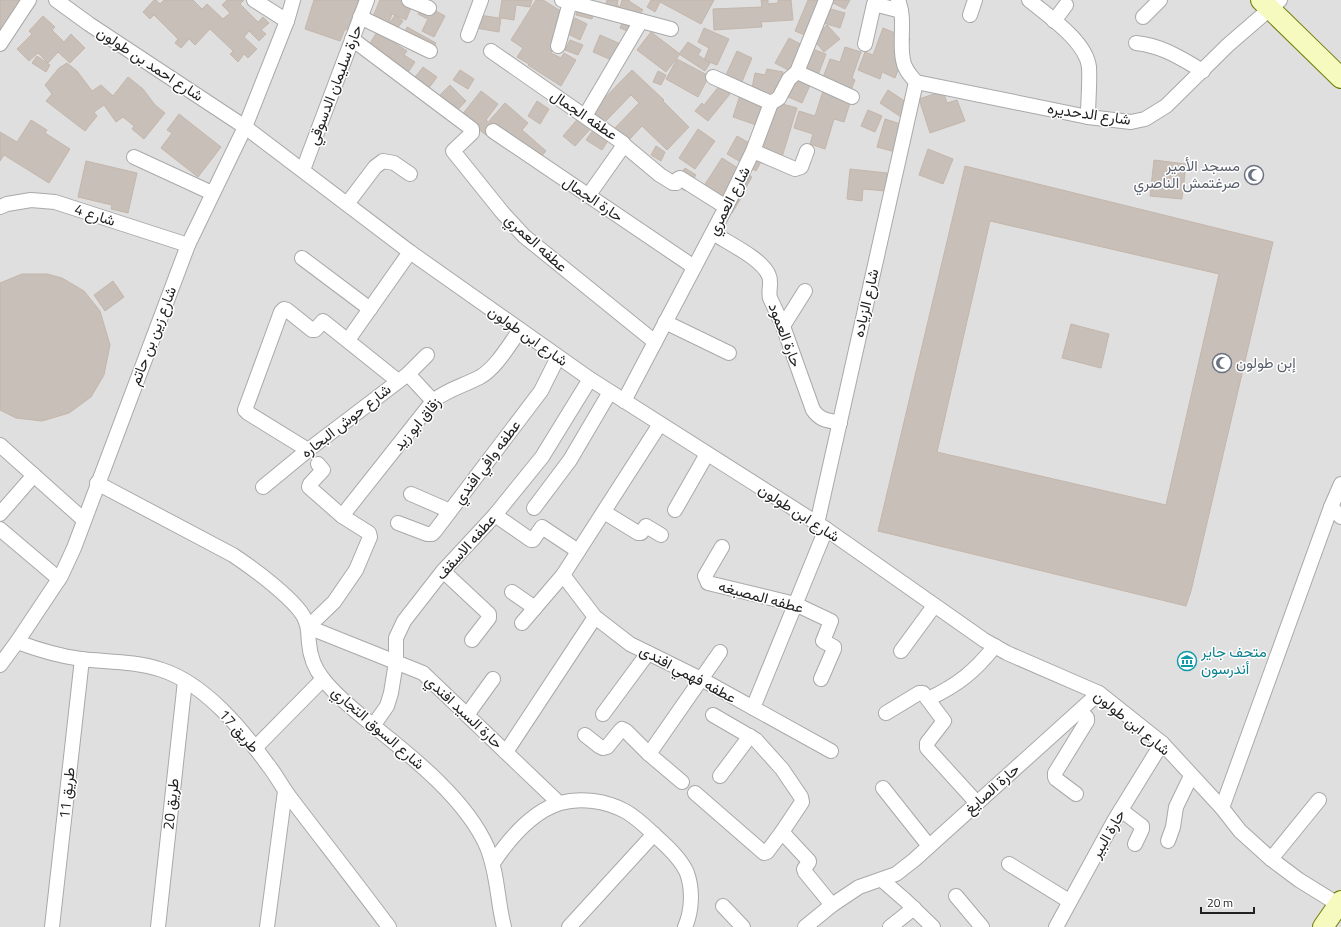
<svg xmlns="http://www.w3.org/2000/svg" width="1341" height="927" font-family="'Titillium Web',Vazirmatn,sans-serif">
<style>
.residential{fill:#e0dfdf}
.building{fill:#c7bfb8;stroke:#c4b6ab;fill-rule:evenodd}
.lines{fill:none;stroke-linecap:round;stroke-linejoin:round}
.street-casing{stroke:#a9a9a9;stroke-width:16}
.secondary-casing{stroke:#707d05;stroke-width:22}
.street{stroke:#fff;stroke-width:14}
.secondary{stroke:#f7fabf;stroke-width:20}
.labels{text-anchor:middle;stroke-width:3;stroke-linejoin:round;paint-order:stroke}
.street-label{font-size:15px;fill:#222;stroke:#fff}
.worship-label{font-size:15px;fill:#5b616d;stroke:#fff;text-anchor:end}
.culture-label{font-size:15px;fill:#0d838f;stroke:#fff;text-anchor:start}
</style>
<rect width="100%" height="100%" fill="#f2efe9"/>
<!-- residential -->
<rect class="residential" x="0" y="0" width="1341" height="927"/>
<!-- building -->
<g class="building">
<path d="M0 0H18L27 7 0 35Z"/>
<path d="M154 0H156L160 4 164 0H193L202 9 207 4 223 19 230 13 222 5 227 0H244L240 4 258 22 263 17 269 23 261 30 266 34 259 41 249 31 244 37 257 49 248 58 244 54 238 62 230 54 233 51 210 29 195 45 189 39 181 48 175 43 178 39 154 15 150 19 143 12Z"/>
<path d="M314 0H364L353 32 345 29 340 41 305 29Z"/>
<path d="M380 0H402L412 5 406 20 392 14 387 28 371 21Z"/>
<path d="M502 0H532L530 7 516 5 514 20 501 18 499 32 476 28 479 15 499 18Z"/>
<path d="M536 0H543L572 18 551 53 561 58 564 53 576 60 561 86 528 65 529 64 517 57 523 48 511 40Z"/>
<path d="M607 0H618L617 5 620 7 622 0H630L629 1 643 10 637 17 604 9Z"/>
<path d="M651 0H714L701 24 660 2 655 12 647 7Z"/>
<path d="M761 0H768V4L778 3V0H791L793 20 761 22 762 27 714 30 713 9 762 7Z"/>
<path d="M808 0H815L821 2 807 36 795 31Z"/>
<path d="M827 0H850L845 9Z"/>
<path d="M423 4 445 16 434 37 422 31 428 19 418 14Z"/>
<path d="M578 5 594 10 592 19 576 15Z"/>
<path d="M824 7 845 13 840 28 820 22Z"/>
<path d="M395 15 403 21 393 34 386 29Z"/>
<path d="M43 16 55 27 52 30 64 42 71 34 85 48 70 63 58 52 48 63 38 53 29 61 17 49 32 34 29 31Z"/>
<path d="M575 18 587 24 580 40 568 34Z"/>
<path d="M623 21 635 26 632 33 620 28Z"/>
<path d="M827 25 840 39 824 52 813 39Z"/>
<path d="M407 27 436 43 428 57 400 42Z"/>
<path d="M704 28 729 39 717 65 704 60 709 48 698 42Z"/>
<path d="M883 28 910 39 895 78 882 72 880 79 858 70 865 52 873 55Z"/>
<path d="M377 32 407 51 404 55 415 62 407 74 367 48Z"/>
<path d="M651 32 680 54 666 72 637 50Z"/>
<path d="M600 35 630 48 623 65 593 52Z"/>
<path d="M789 38 806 47 792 72 775 63Z"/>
<path d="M570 40 583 45 578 55 565 50Z"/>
<path d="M688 42 701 50 698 55 710 63 705 71 679 54Z"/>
<path d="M845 47 861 52 852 78 855 80 851 90 822 80 830 59 840 62Z"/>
<path d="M810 48 826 54 817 78 800 71Z"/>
<path d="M737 51 752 58 741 84 725 77Z"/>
<path d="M37 56 50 65 46 72 32 63Z"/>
<path d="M677 59 709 76 698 97 666 79Z"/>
<path d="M67 63 77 71 92 91 101 85 113 96 128 77 143 89 155 105 165 113 144 139 132 129 134 126 123 117 116 122 104 105 94 112 97 116 85 131 46 101 52 94 45 85 59 68Z"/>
<path d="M423 67 437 77 426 92 412 81Z"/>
<path d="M767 69 783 72 777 99 751 93 755 73 765 75Z"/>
<path d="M460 70 474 79 468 89 453 80Z"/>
<path d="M632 70 664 100 663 101 689 127 667 150 642 126 628 141 615 128 639 103 631 95 604 123 592 111Z"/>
<path d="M658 71 666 75 661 85 653 82Z"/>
<path d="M795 76 811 83 802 103 786 96Z"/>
<path d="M450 85 466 101 449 119 433 102Z"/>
<path d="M720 85 730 94 708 121 695 111 702 103 704 105Z"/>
<path d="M888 90 915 108 907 121 880 103Z"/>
<path d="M481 91 498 104 486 120 497 129 490 138 461 116Z"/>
<path d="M823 91 851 100 844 122 834 119 825 149 810 144 813 134 794 128 799 111 815 116Z"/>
<path d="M943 91 947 103 957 100 965 121 930 133 919 99Z"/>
<path d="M740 95 767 104 759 126 733 117Z"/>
<path d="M537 101 549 109 540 124 528 116Z"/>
<path d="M775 102 797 108 782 157 761 151Z"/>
<path d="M505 103 528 123 522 130 546 151 533 166 526 152 489 121Z"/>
<path d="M868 110 882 116 875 132 861 126Z"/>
<path d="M179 114 221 147 198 177 161 148 172 133 167 130Z"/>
<path d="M581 115 593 126 575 146 563 136Z"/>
<path d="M885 119 907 126 899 153 877 147Z"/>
<path d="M31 120 47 130 45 133 70 149 49 183 4 155 0 161V132L17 142Z"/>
<path d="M698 129 715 141 695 169 679 158Z"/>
<path d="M593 130 609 139 602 150 586 140Z"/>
<path d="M737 136 751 144 763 158 756 171 727 154Z"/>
<path d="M656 146 665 152 661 161 651 155Z"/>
<path d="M928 149 953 159 943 184 919 175Z"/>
<path d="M722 158 752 177 742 194 743 195 732 213 700 192Z"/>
<path d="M1154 160 1186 164 1182 199 1150 196Z"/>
<path d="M86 161 137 173 128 213 111 209 112 205 78 197Z"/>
<path d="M965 166 1273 242 1191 591 1186 606 878 531ZM990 221 1219 274 1166 505 937 452Z"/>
<path d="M685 168 696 175 685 191 674 183Z"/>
<path d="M850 169 887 173 885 191 863 189 862 201 847 199Z"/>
<path d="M22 274H47L62 278 84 291 100 311 110 345 104 375 91 397 69 413 42 421 16 418 0 410V283Z"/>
<path d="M113 281 124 297 105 311 94 295Z"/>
<path d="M1071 324 1109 334 1101 368 1062 358Z"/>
</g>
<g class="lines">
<defs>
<g id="street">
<path d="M56 0 89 24 245 127 410 252 590 379 826 529 984 640 1007 653 1099 693 1162 743 1222 808 1240 831 1271 859 1299 880 1341 906"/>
<path d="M254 0 287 21"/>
<path d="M409 0 429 8"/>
<path d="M562 0 671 29"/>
<path d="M898 0C906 19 899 40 903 60 904 69 911 76 916 82"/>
<path d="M1029 0C1048 16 1086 41 1089 67 1090 83 1088 101 1088 117"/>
<path d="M970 15 975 0"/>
<path d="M360 17 430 51"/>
<path d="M1143 17 1160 0"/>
<path d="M1054 21 1066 5"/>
<path d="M468 35 481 0"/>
<path d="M352 39 472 129V133L453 151 502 212 524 236 655 342"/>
<path d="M1136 43C1163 46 1180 58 1203 71"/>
<path d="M0 44 29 0"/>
<path d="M865 44 874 4 901 11"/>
<path d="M558 46 570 2"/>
<path d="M491 51 623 143 624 145 588 196"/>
<path d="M797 72 852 97"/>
<path d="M713 77 771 103"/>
<path d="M916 82 1088 117 1131 122 1145 119 1166 106 1228 45 1280 0"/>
<path d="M585 116 641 21"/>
<path d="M493 131 694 267"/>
<path d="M624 145 660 175 673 183H676L678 179 680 178 726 207"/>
<path d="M753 151 795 169 801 167 807 151"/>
<path d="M134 157 212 193"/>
<path d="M303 170 367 0"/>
<path d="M347 204 375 167 383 161 394 163 410 174"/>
<path d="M0 207 7 204 31 200 55 202 188 245"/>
<path d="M713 233C728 243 763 259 769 276 772 282 768 291 770 298L783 326 813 410C821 421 827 420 840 423"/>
<path d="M302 258 370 309"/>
<path d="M665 322 729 353"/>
<path d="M783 326 805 291"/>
<path d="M348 340 410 252"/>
<path d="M408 374 433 401"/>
<path d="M624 401 726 207 753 151 771 103 779 98 789 79 797 72 826 0"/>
<path d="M0 445 84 520"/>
<path d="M308 450 248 413 245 410 281 312 284 309 287 310 312 330H315L323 321 398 381"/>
<path d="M318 464 323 470 310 484 309 487 342 516 369 533 370 537 356 570 334 602 308 627 423 673 559 803"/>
<path d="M97 483 233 555C251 567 301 603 306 622 309 629 308 636 309 643 310 656 315 669 323 679 338 698 358 713 376 728 415 759 467 801 487 847 498 874 497 900 504 927"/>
<path d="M263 487 308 450 408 374 427 355"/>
<path d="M411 494 450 511"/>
<path d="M1331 507 1341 517"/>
<path d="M534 508 570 460 610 392"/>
<path d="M675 510 707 454"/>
<path d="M604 512 638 533H641L646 526 661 535"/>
<path d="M0 514 34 475"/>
<path d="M495 515 531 540H533L542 527 578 551"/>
<path d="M342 516 433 401C448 389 463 386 480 377 496 368 509 345 520 330"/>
<path d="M398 523 427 534H432L435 531 541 391 558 357"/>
<path d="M817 524 916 82"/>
<path d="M0 529 59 579"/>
<path d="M722 547 705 576 708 583 795 604 831 621 823 641 834 647V649L821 679"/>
<path d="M443 571 489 614V618L472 640"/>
<path d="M563 575 595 617 630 644 701 679 831 751"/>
<path d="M512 592 535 608"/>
<path d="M522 623 563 575 660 424"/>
<path d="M17 642C39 650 58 656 81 659 108 662 135 661 162 670 205 684 242 729 268 765 277 776 283 789 292 800 324 842 357 884 389 927"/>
<path d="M901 651 934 606"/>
<path d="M0 665 17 642 61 576 74 548 188 245 245 127 287 21 293 0"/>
<path d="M928 699C958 685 974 672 995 646"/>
<path d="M753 708 826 529"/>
<path d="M886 713 919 693H923L944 721 927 743V748L977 803"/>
<path d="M603 714 648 653"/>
<path d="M467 715 493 679"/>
<path d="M713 715 756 740 782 769 801 797 802 802 782 832 809 861V862L804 869 805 872 832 905"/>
<path d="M373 726 387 706 391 693 396 662V638L404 621 443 571 495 515 542 457 590 379"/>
<path d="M585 735 599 746 603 748 607 747 620 731 622 729 626 731 649 754 682 782"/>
<path d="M255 748 323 679"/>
<path d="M506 752 595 617"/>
<path d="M649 754 720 652"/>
<path d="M720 776 750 736"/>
<path d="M883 788 929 846"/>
<path d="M695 793 764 853 767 852 782 832"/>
<path d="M1076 794 1056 779 1055 777V773L1087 721V718L1080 711"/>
<path d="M1222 808 1331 507 1341 484"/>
<path d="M1121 810 1142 826V829L1135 844"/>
<path d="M1168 841 1173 827 1176 807 1191 776"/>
<path d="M1271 859 1319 800"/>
<path d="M493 863C509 839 531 812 560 803 581 797 606 801 625 811 638 818 649 830 660 840 670 849 682 861 687 873 693 890 692 911 685 927"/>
<path d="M1009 864 1069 901"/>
<path d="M882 880 905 900 933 927"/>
<path d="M956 896 982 927"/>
<path d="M723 906 743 927"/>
<path d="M52 927 82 659"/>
<path d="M158 927 185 681"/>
<path d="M267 927 285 791"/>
<path d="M569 927 654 834"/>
<path d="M805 927 832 905 859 887 896 874 914 860 1099 693"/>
<path d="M890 927 914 908"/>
<path d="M1056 927 1114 821 1162 743"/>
</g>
<g id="secondary">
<path d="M1261 0 1341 78"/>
<path d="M1323 927 1341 901"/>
</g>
</defs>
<!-- street casing -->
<use href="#street" class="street-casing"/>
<!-- secondary casing -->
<use href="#secondary" class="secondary-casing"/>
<!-- street -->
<use href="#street" class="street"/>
<!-- secondary -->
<use href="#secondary" class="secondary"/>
</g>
<!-- icons -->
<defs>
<symbol id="mosque-ring" viewBox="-11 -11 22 22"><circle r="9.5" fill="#fff" stroke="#6b7280" stroke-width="1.5"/><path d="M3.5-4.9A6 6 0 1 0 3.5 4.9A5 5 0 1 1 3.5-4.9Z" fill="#6b7280"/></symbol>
<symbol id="museum-ring" viewBox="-11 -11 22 22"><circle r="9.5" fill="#fff" stroke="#0f9aa8" stroke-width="1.5"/><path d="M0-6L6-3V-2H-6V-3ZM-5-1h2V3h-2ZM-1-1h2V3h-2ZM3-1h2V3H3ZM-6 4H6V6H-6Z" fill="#0f9aa8"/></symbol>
</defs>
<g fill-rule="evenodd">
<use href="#mosque-ring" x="1243" y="164" width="22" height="22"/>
<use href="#mosque-ring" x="1211" y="352" width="22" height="22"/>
<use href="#museum-ring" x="1176" y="650" width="22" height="22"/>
</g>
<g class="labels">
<!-- street labels -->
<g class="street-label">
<text transform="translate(150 64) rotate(33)" y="5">شارع احمد بن طولون</text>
<text transform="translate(335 85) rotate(-69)" y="5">حارة سليمان الدسوقي</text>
<text transform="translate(1089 114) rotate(8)" y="5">شارع الدحديره</text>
<text transform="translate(584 115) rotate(34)" y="5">عطفه الجمال</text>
<text transform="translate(593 199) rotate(34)" y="5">حارة الجمال</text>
<text transform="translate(729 201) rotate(-63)" y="5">شارع العمري</text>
<text transform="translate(95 215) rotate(18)" y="5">شارع 4</text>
<text transform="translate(536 243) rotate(42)" y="5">عطفه العمري</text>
<text transform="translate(866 303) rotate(-77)" y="5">شارع الزياده</text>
<text transform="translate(785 335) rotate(69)" y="5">حارة العمود</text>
<text transform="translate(153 336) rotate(-69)" y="5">شارع زين بن حاتم</text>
<text transform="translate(528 336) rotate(35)" y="5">شارع ابن طولون</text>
<text transform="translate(346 421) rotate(-38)" y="5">شارع حوش البحاره</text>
<text transform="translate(417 424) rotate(-50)" y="5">زقاق ابو زيد</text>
<text transform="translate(487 462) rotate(-53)" y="5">عطفه وافي افندي</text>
<text transform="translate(799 513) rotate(33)" y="5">شارع ابن طولون</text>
<text transform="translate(466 547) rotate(-48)" y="5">عطفه الاسقف</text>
<text transform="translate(761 597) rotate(15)" y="5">عطفه المصبغه</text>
<text transform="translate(688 674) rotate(28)" y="5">عطفه فهمي افندى</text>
<text transform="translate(464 712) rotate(43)" y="5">حارة السيد افندي</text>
<text transform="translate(1132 723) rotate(39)" y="5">شارع ابن طولون</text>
<text transform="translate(378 728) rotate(41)" y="5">شارع السوق التجاري</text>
<text transform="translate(239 731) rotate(48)" y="5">طريق 17</text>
<text transform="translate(992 789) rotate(-42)" y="5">حارة الصايغ</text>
<text transform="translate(67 793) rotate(-84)" y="5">طريق 11</text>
<text transform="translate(171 804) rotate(-84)" y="5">طريق 20</text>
<text transform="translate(1108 834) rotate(-60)" y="5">حارة البير</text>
</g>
<!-- worship labels -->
<g class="worship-label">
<text x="1240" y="171">مسجد الأمير<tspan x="1240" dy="17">صرغتمش الناصري</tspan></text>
<text x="1236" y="368" text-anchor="start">إبن طولون</text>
</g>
<!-- culture labels -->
<g class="culture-label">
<text x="1201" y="657">متحف جاير<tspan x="1201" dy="17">أندرسون</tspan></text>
</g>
</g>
<!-- scale -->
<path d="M1201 907v6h53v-6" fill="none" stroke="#222222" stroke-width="2"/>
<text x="1207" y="907" font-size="12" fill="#222222" stroke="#ffffff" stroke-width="3" paint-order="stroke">20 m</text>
</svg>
